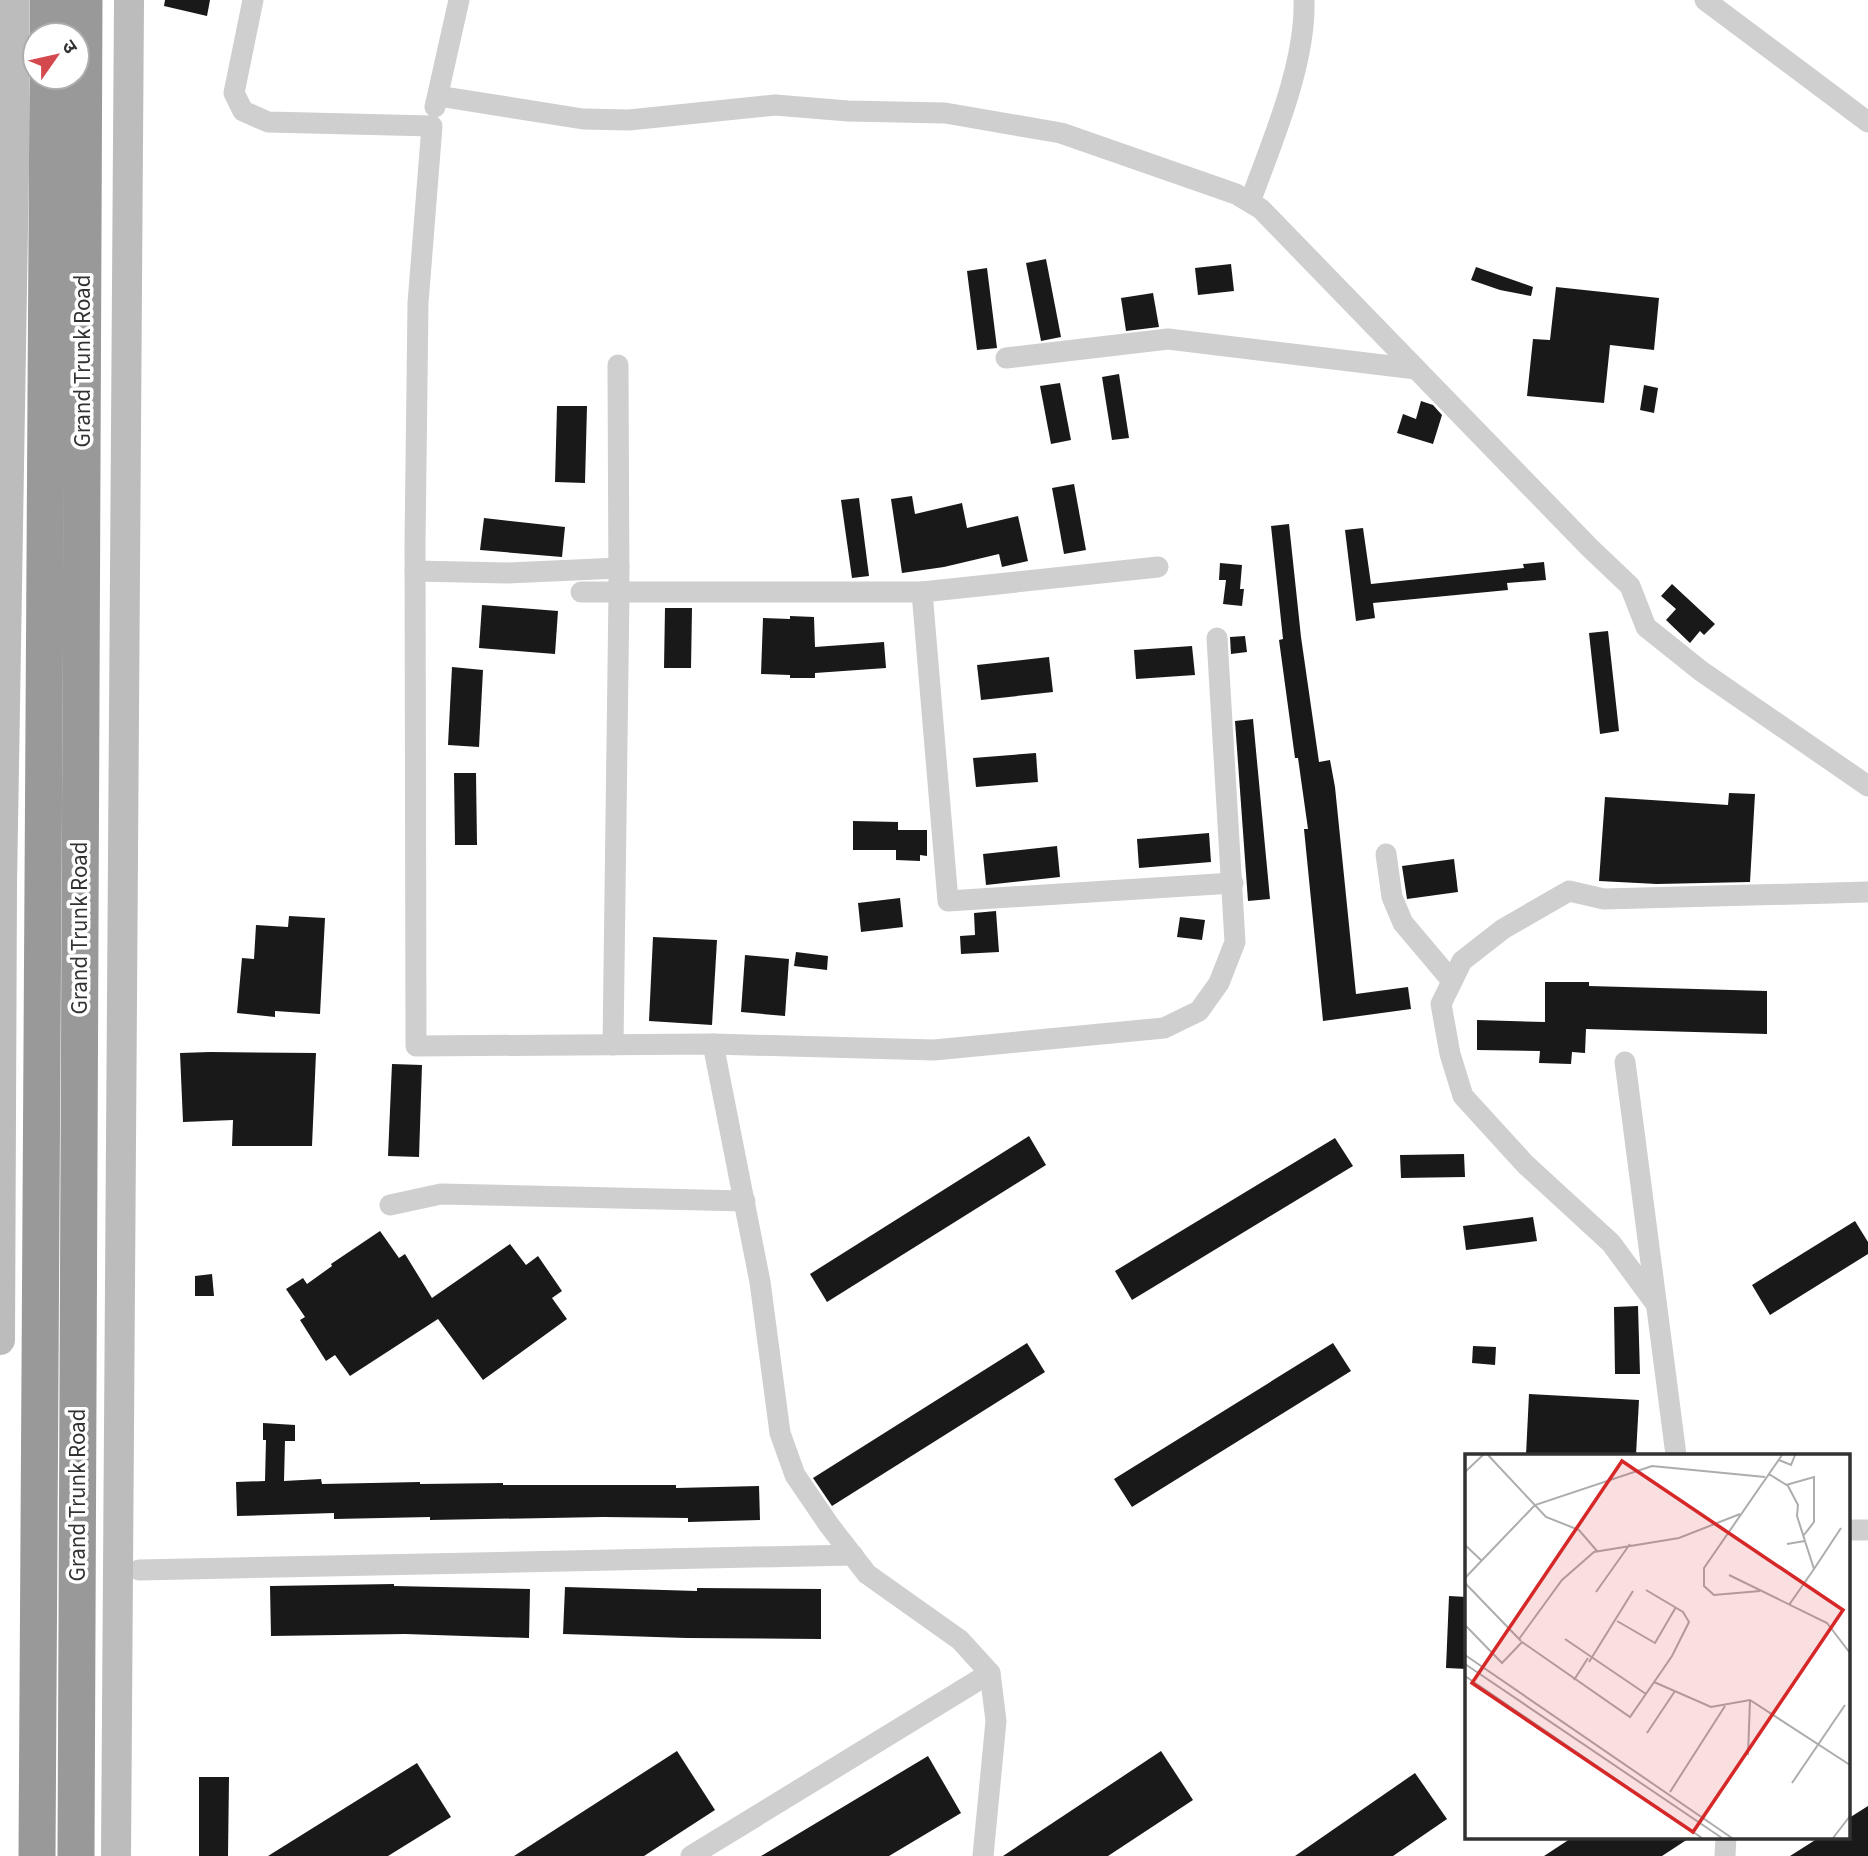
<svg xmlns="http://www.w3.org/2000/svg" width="1868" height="1856" font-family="'Source Sans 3','Noto Sans Devanagari',sans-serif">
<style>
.building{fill:#191919}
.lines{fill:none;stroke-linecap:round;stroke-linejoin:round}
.street{stroke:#cfcfcf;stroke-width:21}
.secondary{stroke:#bcbcbc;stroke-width:30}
.highway{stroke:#999;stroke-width:37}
.labels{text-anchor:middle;stroke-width:7;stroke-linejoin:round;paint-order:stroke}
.street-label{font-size:23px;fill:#323232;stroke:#fff}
.inset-road{fill:none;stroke:#adadad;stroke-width:2}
.view{fill:#d62828;fill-opacity:0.15;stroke:#d62828;stroke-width:3.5}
.inset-edge{fill:none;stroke:#323232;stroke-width:3.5}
</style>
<rect width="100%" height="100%" fill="#fff"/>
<!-- building -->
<g class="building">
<path d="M165 0H210L207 16 164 6Z"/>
<path d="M1046 259 1061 337 1041 341 1026 263Z"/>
<path d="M1231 264 1234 291 1198 295 1195 268Z"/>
<path d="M1476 267 1533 287 1531 296 1500 290 1471 280Z"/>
<path d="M987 268 997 348 977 350 967 271Z"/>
<path d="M1556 287 1659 298 1654 350 1610 345 1604 403 1527 396 1533 339 1550 340Z"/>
<path d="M1153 293 1159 327 1126 331 1121 298Z"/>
<path d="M1119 374 1129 438 1112 440 1102 377Z"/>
<path d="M1060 383 1071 440 1051 444 1040 386Z"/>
<path d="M1644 385 1658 388 1654 413 1640 410Z"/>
<path d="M1421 401 1433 405 1442 415 1433 444 1397 433 1403 414 1416 419Z"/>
<path d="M557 406H587L585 483 555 482Z"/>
<path d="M1074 484 1086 550 1064 554 1052 488Z"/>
<path d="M912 496 915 514 962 503 967 528 1018 516 1028 561 1002 567 999 554 944 567 902 573 891 499Z"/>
<path d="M859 498 869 576 852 578 841 500Z"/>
<path d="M484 518 565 527 562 557 480 550Z"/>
<path d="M1289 524 1301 637 1319 762 1330 760 1335 787 1356 994 1408 987 1411 1009 1323 1021 1304 829H1308L1298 758H1295L1279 640 1283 639 1271 526Z"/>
<path d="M1363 528 1371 584 1524 568 1523 564 1544 562 1546 580 1507 583 1508 590 1373 603 1375 618 1356 621 1345 530Z"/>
<path d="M1220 563 1242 565 1240 589H1244L1242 606 1223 604 1226 580H1219Z"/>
<path d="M1672 584 1715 624 1704 635 1700 631 1690 643 1666 620 1676 609 1661 596Z"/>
<path d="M482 605 558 611 555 654 479 648Z"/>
<path d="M665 608H692L691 668H664Z"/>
<path d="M790 616 814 617 815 647 884 642 886 668 815 673V678H790V675L761 674 763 618 790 619Z"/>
<path d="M1608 631 1619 731 1600 734 1589 633Z"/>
<path d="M1245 636 1247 652 1231 654 1230 637Z"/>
<path d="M1192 646 1195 675 1136 679 1134 650Z"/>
<path d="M1049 657 1053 692 981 700 977 665Z"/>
<path d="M452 667 483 670 479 747 448 745Z"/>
<path d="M1253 719 1270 899 1248 901 1235 721Z"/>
<path d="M1036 753 1038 782 976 787 973 758Z"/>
<path d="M454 773H476L477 845H455Z"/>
<path d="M1729 793 1755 794 1750 882 1657 884 1599 881 1605 797 1728 805Z"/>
<path d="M853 821 898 822V830H927V856L920 855V861L896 860V850H853Z"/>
<path d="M1209 833 1211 862 1139 868 1137 839Z"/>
<path d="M1057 846 1060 877 986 885 983 854Z"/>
<path d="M1454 859 1458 892 1407 899 1402 866Z"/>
<path d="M900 898 903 927 861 932 858 903Z"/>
<path d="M996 911 999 952 961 954 960 936 975 935 974 913Z"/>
<path d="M289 916 325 918 320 1014 275 1011V1017L237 1013 242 958 254 959 256 925 288 927Z"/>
<path d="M1180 917 1205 920 1202 940 1177 937Z"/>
<path d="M653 937 717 940 712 1025 649 1021Z"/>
<path d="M796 952 828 956 827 970 794 966Z"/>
<path d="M745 955 789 959 785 1016 741 1012Z"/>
<path d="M1545 982H1589V986L1767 991V1034L1586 1029 1585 1053 1572 1052 1571 1064 1539 1063 1540 1051 1477 1050V1020L1545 1022Z"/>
<path d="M210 1052 316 1053 312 1146H232L233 1120 183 1122 180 1053Z"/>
<path d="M392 1064 422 1065 419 1157 388 1156Z"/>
<path d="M1029 1136 1046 1165 827 1302 810 1274Z"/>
<path d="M1335 1138 1353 1166 1132 1300 1115 1271Z"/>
<path d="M1464 1154 1465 1177 1401 1178 1400 1155Z"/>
<path d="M1533 1217 1537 1241 1466 1250 1463 1226Z"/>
<path d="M1855 1221 1868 1242V1254L1770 1315 1752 1285Z"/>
<path d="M380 1231 399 1258 405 1254 432 1298 510 1244 526 1265 538 1256 562 1291 552 1298 567 1319 483 1380 438 1319 350 1376 335 1355 326 1361 300 1320 305 1317 286 1289 303 1278 307 1284 332 1266 331 1264Z"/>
<path d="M212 1274 214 1296H195V1276Z"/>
<path d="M1638 1306 1640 1374H1615L1614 1307Z"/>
<path d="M1027 1343 1045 1372 832 1506 813 1478Z"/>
<path d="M1333 1343 1351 1371 1132 1507 1114 1479Z"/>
<path d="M1473 1346 1496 1347 1495 1365 1472 1363Z"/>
<path d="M1529 1394 1639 1400 1636 1455H1526Z"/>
<path d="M263 1423 295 1425V1441H285L284 1481 321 1479 322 1484 420 1482V1484L503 1483V1485H676V1488L759 1486 760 1520 688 1522V1518L603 1517 430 1520V1517L334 1519V1513L237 1516 236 1482 265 1481 266 1440H263Z"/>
<path d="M394 1584V1586L530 1589 529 1638 405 1634 271 1636 270 1586Z"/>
<path d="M565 1587 697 1591V1588L821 1589V1639L686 1638 563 1634Z"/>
<path d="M1449 1596 1467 1597V1669L1446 1668Z"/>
<path d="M677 1751 715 1810 644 1856H514Z"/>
<path d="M1161 1751 1193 1800 1108 1856H1003Z"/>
<path d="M928 1756 961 1813 889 1856H761Z"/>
<path d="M417 1763 451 1817 388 1856H268Z"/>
<path d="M1415 1773 1447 1819 1393 1856H1295Z"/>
<path d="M199 1777H229L228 1856H199Z"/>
<path d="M1868 1806V1856H1790L1820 1837H1849V1818Z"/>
<path d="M1573 1837H1691L1662 1856H1544Z"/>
</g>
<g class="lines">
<!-- street -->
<g class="street">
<path d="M253 0 234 93 243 111 268 122 432 126 418 303 415 544 416 1046 713 1044 934 1050 1164 1028 1199 1011 1219 983 1235 942 1217 638"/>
<path d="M1705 0 1868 122"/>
<path d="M438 96 583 119 629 120 775 105 848 111 945 113 1061 133 1236 194 1261 209 1590 548 1630 586 1646 627 1701 671 1868 786"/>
<path d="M435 107 459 0"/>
<path d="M1250 202C1272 142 1306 64 1304 0"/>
<path d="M1006 358 1168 339 1416 369"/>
<path d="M415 571 507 573 619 568"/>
<path d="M581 592H922L1158 567"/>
<path d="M922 592 948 901 1233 883"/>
<path d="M1386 854 1392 897 1403 923 1452 981"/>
<path d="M713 1044 760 1282 780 1433 795 1475 829 1525 867 1574 960 1640 990 1673 996 1721 983 1856"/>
<path d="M613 1045 619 592 618 365"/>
<path d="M1625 1062 1676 1455"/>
<path d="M390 1205 441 1194 745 1201"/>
<path d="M1656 1304 1611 1243 1525 1164 1463 1096 1450 1054 1441 1004 1462 961 1503 929 1569 891 1604 899 1868 892"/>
<path d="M1849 1530H1868"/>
<path d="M139 1570 853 1555"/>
<path d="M691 1856 990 1673"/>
<path d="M1725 1856 1726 1837"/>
</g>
<!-- secondary -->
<g class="secondary">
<path d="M0 1340 2 885 14 169V0"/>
<path d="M116 1856 129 0"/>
</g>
<!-- highway -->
<g class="highway">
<path d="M48 35V0"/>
<path d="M37 1856 48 77"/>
<path d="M76 1856 84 0"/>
</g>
</g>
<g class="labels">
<!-- street labels -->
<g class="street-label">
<text transform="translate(82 361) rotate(-90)" y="8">Grand Trunk Road</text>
<text transform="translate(79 928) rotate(-90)" y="8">Grand Trunk Road</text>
<text transform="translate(77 1495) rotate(-90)" y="8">Grand Trunk Road</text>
</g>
</g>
<!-- overview -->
<g transform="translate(1465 1454)">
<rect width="385" height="385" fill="#fff"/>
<path class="inset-road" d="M23 1 81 63 114 76 132 97M314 6 326 11 330 1M0 18 18 1M304 20 323 32 333 51 332 62 340 87 322 90M321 31 349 23V68L339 81M340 87 349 115 376 74M0 91 17 107M264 121 362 169 385 199M0 124 70 51 187 12 300 23M0 129 56 187M295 137 249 141 239 132V114L317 1M131 138 165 90M324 151 349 115M152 167 190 189 211 153M0 171 37 209 57 188 165 263 207 202 224 168 218 158 181 136M54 185 97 126 129 98 214 84 275 60M100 185 181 240M0 201 267 384M124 208 168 137M0 210 257 384M0 222 237 384M109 226 123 204M189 228 246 253 285 246 385 311M182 279 210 237M283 301 285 246M327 329 380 251M205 338 260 252M368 384 385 362"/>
<path class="view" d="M157 7 378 156 228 378 7 229Z"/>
<rect width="385" height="385" class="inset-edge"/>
</g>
<!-- north arrow -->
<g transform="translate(56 56) rotate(56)"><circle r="33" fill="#ffffff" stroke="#adadad" stroke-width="2"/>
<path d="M0-5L12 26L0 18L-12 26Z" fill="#d4494e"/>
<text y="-10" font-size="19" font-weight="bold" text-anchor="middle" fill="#323232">उ</text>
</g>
</svg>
